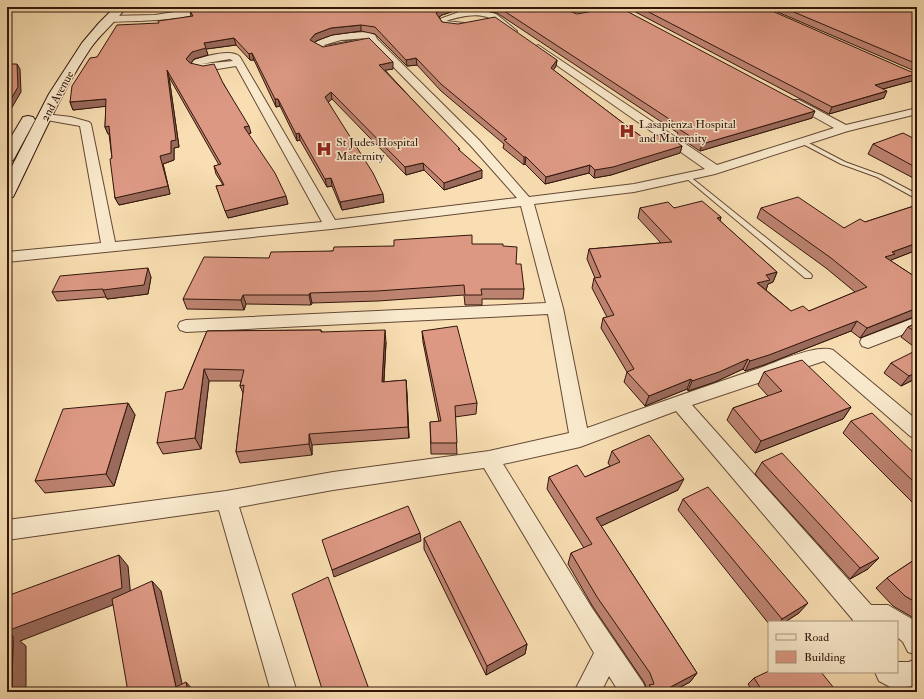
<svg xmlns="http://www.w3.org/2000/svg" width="924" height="699" font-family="'IM FELL Double Pica',serif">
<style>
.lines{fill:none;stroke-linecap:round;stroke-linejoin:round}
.lane-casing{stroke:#644835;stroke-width:2}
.street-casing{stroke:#644835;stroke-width:2}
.secondary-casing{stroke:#32160b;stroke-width:2}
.lane{fill:#faeacd;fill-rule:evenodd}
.street{fill:#faeacd;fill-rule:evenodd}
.secondary{fill:#faeacd;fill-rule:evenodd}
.wall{fill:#bd8371;stroke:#32160b}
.shaded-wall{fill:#9a6a5c;stroke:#32160b}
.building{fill:#dc9883;stroke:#32160b}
.labels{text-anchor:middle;stroke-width:3;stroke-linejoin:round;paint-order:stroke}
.far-street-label{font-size:12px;fill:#32160b;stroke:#faeacd}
.far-poi-label{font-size:12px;fill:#32160b;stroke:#faeacd;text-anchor:start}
</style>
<rect width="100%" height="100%" fill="#f8deb2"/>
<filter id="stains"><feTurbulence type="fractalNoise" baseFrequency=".005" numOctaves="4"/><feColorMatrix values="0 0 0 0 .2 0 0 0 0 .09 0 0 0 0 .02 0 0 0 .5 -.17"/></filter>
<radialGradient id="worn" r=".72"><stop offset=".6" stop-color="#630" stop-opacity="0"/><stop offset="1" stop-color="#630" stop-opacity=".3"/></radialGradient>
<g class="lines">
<defs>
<g id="lane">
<path d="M801 141H805L845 162 881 175 917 194V199L877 177 841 164 801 143Z"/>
<path d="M688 175 811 274 812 276 811 278H805L686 178V176Z"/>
</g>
<g id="street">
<path d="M206 7H216C203 21 129 21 108 22L104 19 108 16 155 15Z"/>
<path d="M567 7H578L571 11C577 15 584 10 589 15 581 22 566 18 560 11Z"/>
<path d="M481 10 496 14 517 31 516 33C506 35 497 20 487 17 474 13 459 17 446 21L464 23 465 25 461 28 442 27 437 20 459 12Z"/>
<path d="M368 32 375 35 377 39 479 140 529 197 634 184 705 169 535 50 533 48 538 45 717 165 834 128 791 104 790 102 791 100H799L846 125 917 108V114L848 131 715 174 634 192 534 204 563 308 587 428C644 408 700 388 757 369 775 363 815 344 833 350L917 420V439L910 436 824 361 692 405 871 605H888L917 622V655L908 652 903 642 897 637V622H852L853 620 676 411 580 447 503 464 592 608 643 683 647 692H619L609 676 601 692H574L594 653 484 468 333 490 239 507 297 692H271L219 510 7 540V520L226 491 333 472 489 451 569 433 548 314 186 332 180 330 178 326 180 322 186 320 546 303 521 206 331 229 7 262V252L101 243 80 126 41 119 39 117 41 115 45 114 71 117 89 122 91 124 115 242 322 222 236 66 205 71 192 68 190 66 194 60C204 57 232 48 240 57L335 220 517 198 471 146 370 43 324 52 312 46C324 32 352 33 368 32ZM367 38 325 46 324 45 341 40ZM230 59 233 61 201 64Z"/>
<path d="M917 317V329L868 348 862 346 860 342 862 338Z"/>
<path d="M917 658V686L892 688 879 681 875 672H897V662H909Z"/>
</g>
<g id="secondary">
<path d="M115 7H126C116 22 101 33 90 49 60 94 39 144 15 193L13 197 7 198V176L49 94 82 43 99 23Z"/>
<path d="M28 116 33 117 35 120 15 157 13 160 7 162V144L23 117Z"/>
</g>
</defs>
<!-- lane casing -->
<use href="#lane" class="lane-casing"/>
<!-- street casing -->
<use href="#street" class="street-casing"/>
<!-- secondary casing -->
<use href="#secondary" class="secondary-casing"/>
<!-- lane -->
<use href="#lane" class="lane"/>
<!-- street -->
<use href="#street" class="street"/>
<!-- secondary -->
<use href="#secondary" class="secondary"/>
</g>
<!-- wall -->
<g class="wall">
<path d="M207 7H563L561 8 812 118 700 151 677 136 678 133 497 13 474 9 457 10 442 15 439 17 442 22 557 60 556 66 553 70 635 132 645 139 682 146 680 153 611 175 594 178 589 173 545 184 525 164 524 165 503 148 504 144 441 91 417 65 407 66 375 34 361 31 332 35 316 41 314 43 323 47 393 69 385 70 460 151 482 178 444 190 424 170 406 175 332 99 328 102 384 202 342 210 332 186 327 187 300 140 297 141 280 106 276 107 254 60H250L236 45 206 49 208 55 194 59 191 63 223 83 251 133 248 134 288 204 228 218 216 186 223 185 216 174 214 166 219 165 169 77 179 147 174 148V160L163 164 170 194 119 205 115 198 112 158 109 134H108L105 127 106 106 73 110 70 102 97 57 159 23 191 16 190 11Z"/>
<path d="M575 7H613L582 11 575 10Z"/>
<path d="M626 7H763L912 81 883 89 884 98 829 114Z"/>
<path d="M766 7H904L917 12V72Z"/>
<path d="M904 7H917V12Z"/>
<path d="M917 137V180L868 154 873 144Z"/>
<path d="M917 205V250L891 260V261L917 278V316H916L860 338 851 331 764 365 745 371 743 369 715 382 688 391 687 389 645 406 624 382 627 372 601 328 603 318 607 317 592 288 594 278H595L587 259 589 249 661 243 638 218 640 208H674L721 217 720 221 777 272 773 282 768 284 766 290 791 311H809L855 292 826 268 757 218 761 208 844 228 865 222Z"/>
<path d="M503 246 516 264 524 289 523 299H482V305H465L464 295 378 301 312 303 311 305 246 304 244 310 187 309 183 299 269 258 333 251Z"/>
<path d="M151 277 148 294 107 299 106 297 57 301 52 292Z"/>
<path d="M917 323V349L901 337 908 327Z"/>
<path d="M321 330 322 332 386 342 384 382 406 380 409 438 312 445V455L240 463 236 452 243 393 240 386 241 381H209L201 449 163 454 157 443 183 389 207 331Z"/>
<path d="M422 331 477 403 476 414 455 417 457 454H431L430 422H439L423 342Z"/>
<path d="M891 363 917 378 901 386 884 373Z"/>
<path d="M764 372 851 407 843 419 755 453 727 420 733 408 768 396 758 385Z"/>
<path d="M128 403 135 415 114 486 45 493 35 481Z"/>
<path d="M851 421 917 456V507L843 433Z"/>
<path d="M612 451 678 490 601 526 697 673 690 682 671 692H645L647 689 644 682 593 607 568 564 571 553 584 548 547 489 549 477H585L610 466 608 463Z"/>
<path d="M762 462 879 558 868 569 850 579 755 474Z"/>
<path d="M683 499 799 613 785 622H769V624L678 510Z"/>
<path d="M424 538 527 644 525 654 486 675 424 549Z"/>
<path d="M917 558V620L893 606 876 588 887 578Z"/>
<path d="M754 678 837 692H753L748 684Z"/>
</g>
<!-- shaded-wall -->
<g class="shaded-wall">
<path d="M184 7H196L185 9Z"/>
<path d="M447 7H457V10L442 15 436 19V13L442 9Z"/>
<path d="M583 7H613L582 11Z"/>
<path d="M361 25V31L332 35 316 41 311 47 310 40 315 34 331 28Z"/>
<path d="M234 38 236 45 206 49 208 55 194 59 189 66 186 59 192 52 204 43Z"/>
<path d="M252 53 254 60H250L249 54Z"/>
<path d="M416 58 417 65 407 66 406 60Z"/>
<path d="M557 60 556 66 550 75 551 68Z"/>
<path d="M393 62V69L380 71 379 65Z"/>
<path d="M17 64 20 69 21 92 7 116V106Z"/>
<path d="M167 70 169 77 179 147 174 148V160L163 164 170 194 119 205 115 198 160 156Z"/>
<path d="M916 74 912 81 872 92 875 85Z"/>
<path d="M887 91 884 98 829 114 832 107Z"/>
<path d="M331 92 332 99 326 104 325 97Z"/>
<path d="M106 99 109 106 73 110 70 102Z"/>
<path d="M275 99H278L280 106 276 107Z"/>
<path d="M815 111 812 118 700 151 702 144Z"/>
<path d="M109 126 112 134H108L105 127Z"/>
<path d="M249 126 251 133 245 135 244 127Z"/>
<path d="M299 133 300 140 297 141 296 134Z"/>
<path d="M682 146 680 153 611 175 594 178 595 170Z"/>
<path d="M524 157H526L525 164 524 165Z"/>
<path d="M423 163 424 170 406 175 405 167Z"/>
<path d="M590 165 589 173 545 184 546 177Z"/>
<path d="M482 170V178L444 190V183Z"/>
<path d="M331 178 332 186 327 187 325 179Z"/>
<path d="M383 194 384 202 342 210 340 202Z"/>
<path d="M286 196 288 204 228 218 225 211Z"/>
<path d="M721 217 718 227 717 218Z"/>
<path d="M917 243V250L891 260 889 264 885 257 892 252Z"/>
<path d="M148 268 151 277 148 294 107 299 103 290Z"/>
<path d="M777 272 773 282 768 284 766 290 757 283 766 275Z"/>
<path d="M310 293 312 303 311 305 309 295Z"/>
<path d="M243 295 246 304 244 310 241 300Z"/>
<path d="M917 308 916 316 860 338 867 328Z"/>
<path d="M857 321 851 331 764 365 745 371 750 361Z"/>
<path d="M385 330 386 342 383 393 382 382Z"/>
<path d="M748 359 743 369 715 382 688 391 692 381Z"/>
<path d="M204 369 209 381 201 449 195 438Z"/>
<path d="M917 372V378L901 386 909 376Z"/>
<path d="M691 379 687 389 645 406 649 396Z"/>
<path d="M406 380 407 392 409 438 408 427Z"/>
<path d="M128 403 135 415 114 486 106 474Z"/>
<path d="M851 407 843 419 755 453 761 441Z"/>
<path d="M309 434 312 445V455L309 444Z"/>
<path d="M684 479 678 490 593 530 596 518Z"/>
<path d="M420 533 421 541 334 577 332 570Z"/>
<path d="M119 555 128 566 131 598 20 641 26 646V692H12L13 641 7 637V631Z"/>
<path d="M879 558 868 569 850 579 860 568Z"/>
<path d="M152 581 161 591 184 692 176 687Z"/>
<path d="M808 603 799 613 785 622H780L782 619Z"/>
<path d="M527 644 525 654 486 675 487 666Z"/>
<path d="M697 673 690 682 671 692H661Z"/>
<path d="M186 682 194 691V692H188Z"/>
</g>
<!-- building -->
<g class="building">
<path d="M207 7H447L442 9 436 13 442 22 458 24 495 17 557 60 551 68 635 132 645 139 664 133 682 146 613 167 595 170 590 165 546 177 526 157H524L504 140 507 139 441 84 416 58 406 60 375 27 361 25 331 28 315 34 310 40 323 47 369 38 393 62 379 65 460 149H458L482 170 444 183 423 163 405 167 331 92 325 97 373 173 383 194 340 202 331 178 325 179 299 133 296 134 278 99H275L252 53 249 54 234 38 204 43 206 48 192 52 186 59 190 63 203 66 214 64 223 83 249 126 244 127 275 173 286 196 225 211 216 186 224 185 214 166 221 164 167 70 176 140 171 141V153L160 156 168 186 115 198 110 159 112 158 109 126 105 127 106 99 70 102 72 86 90 58 97 57 117 25 159 23 158 21 193 16 190 11Z"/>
<path d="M498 7H561V8L577 14 615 7H619L815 111 702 144 679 129 683 128Z"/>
<path d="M639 7H763L916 74 875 85 887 91 832 107Z"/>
<path d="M782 7H904L917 12V64Z"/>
<path d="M7 64H17L18 87 7 106Z"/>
<path d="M903 133 913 138 917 137V168L873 144Z"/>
<path d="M798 197 844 228 860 219 865 222 917 205V243L892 252 895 254 885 257 917 278V308L867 328 857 321 769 355 750 361 748 359 719 372 692 381 691 379 649 396 627 372 634 369 603 318 614 315 594 278 601 277 589 249 672 242 640 208 668 202 674 208 702 201 721 217 717 218 777 272 766 275 770 280 757 283 791 311 803 306 809 311 867 287 831 258 761 208Z"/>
<path d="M472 235V244H503V246L517 247 516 264H521L524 289H481L482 295H465L464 285 377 291 310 293 309 295H243L241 300 183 299 204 257 269 258 271 252 333 251 334 247 394 246V240Z"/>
<path d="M148 268 144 285 103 290V289L52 292 60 276Z"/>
<path d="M917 323V333L908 327Z"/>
<path d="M457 326 477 403 455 406 457 443H431L430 422 441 421 422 331Z"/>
<path d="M321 330V332L385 330 382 382 406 380 408 427 309 434V444L236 452 244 385 240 386 244 370 204 369 195 438 157 443 166 392 183 389 207 331Z"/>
<path d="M917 350V372L909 376 891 363Z"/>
<path d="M802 360 851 407 761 441 733 408 782 391 764 372Z"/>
<path d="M128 403 106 474 35 481 63 409Z"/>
<path d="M872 413 917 456V485L851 421Z"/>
<path d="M649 435 684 479 596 518 697 673 661 692H654L649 685 654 684 650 673 597 597 571 553 592 544 549 477 577 465 585 477 620 462 612 451Z"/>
<path d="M782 453 879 558 860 568 762 462Z"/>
<path d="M708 487 808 603 782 619 683 499Z"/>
<path d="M408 506 420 533 332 570 322 540Z"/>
<path d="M460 521 527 644 487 666 424 538Z"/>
<path d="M119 555 122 588 7 631V596Z"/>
<path d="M917 558V603L905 596 887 578Z"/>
<path d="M328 577 370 692H323L292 594Z"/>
<path d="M152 581 176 687 186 682 188 692H128L112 599Z"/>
<path d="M13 636 12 692H7V638Z"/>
<path d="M769 671V672H821L837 692H763L754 678Z"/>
</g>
<!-- icons -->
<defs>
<symbol id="hospital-bare" viewBox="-9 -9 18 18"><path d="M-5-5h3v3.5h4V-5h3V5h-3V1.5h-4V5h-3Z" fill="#8f2418" stroke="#faeacd" stroke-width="2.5" paint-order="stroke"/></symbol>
</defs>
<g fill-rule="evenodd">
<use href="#hospital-bare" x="616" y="120" width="22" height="22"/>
<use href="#hospital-bare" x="313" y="138" width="22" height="22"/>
</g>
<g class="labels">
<!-- far-street labels -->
<g class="far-street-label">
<text transform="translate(57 96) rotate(-61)" y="4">2nd Avenue</text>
</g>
<!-- far-poi labels -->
<g class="far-poi-label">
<text x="639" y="128">Lasapienza Hospital<tspan x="639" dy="14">and Maternity</tspan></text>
<text x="336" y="146">St Judes Hospital<tspan x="336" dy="14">Maternity</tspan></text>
</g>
</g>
<!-- margin -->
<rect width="924" height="699" fill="none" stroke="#f8deb2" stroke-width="24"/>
<rect x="8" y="8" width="908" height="683" fill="none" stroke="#32160b" stroke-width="2"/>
<rect x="12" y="12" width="900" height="675" fill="none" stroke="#32160b"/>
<!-- legend -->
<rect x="768" y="621" width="130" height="52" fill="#faeacd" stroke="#aa957f"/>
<rect x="776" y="634" width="20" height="6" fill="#faeacd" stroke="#aa957f"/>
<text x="804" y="641" font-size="12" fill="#32160b">Road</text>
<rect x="776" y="651" width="20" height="12" fill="#dc9883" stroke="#aa957f"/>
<text x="804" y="661" font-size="12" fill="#32160b">Building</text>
<rect width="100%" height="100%" filter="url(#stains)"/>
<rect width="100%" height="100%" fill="url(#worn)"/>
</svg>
